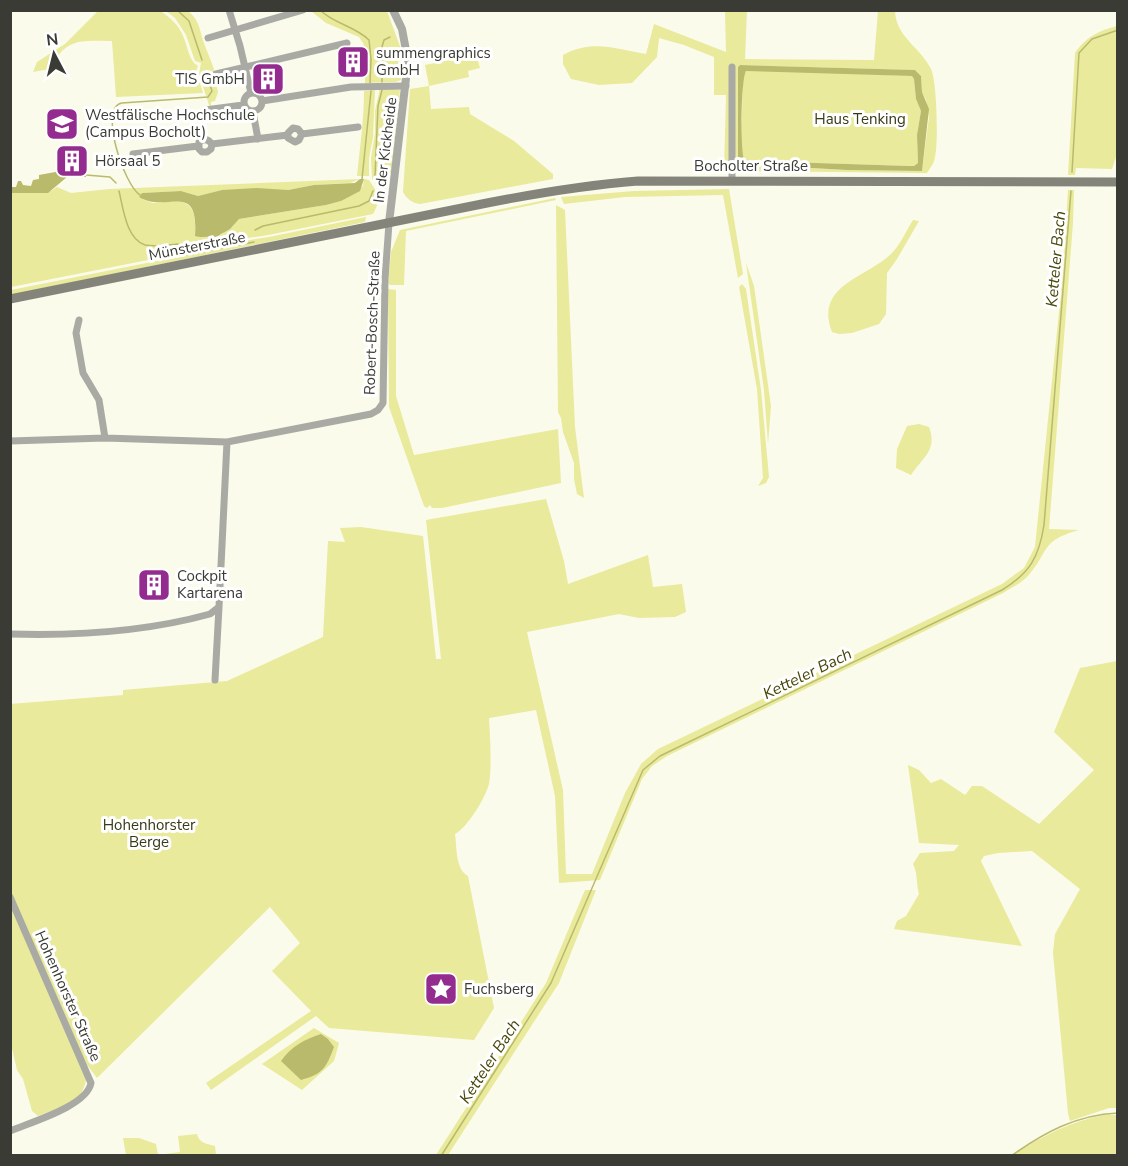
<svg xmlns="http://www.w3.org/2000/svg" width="1128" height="1166" font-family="'Nunito Sans',sans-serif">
	<rect width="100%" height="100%" fill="#fafbeb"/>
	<path fill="#e9ea9b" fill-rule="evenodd" d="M747,10L745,59L874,60L878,11H895C896,37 920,47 931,69C937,81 939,148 934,161C933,165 929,169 927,173L724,171L726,95H714V57L684,45L659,38L657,57L632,83L599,85L571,79L563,64V55C593,39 615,49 646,54L654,24L726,52L725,11ZM740,65L915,70L921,76L922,92L926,100L929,117L922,171L847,170L738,164V67Z
		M98,11H161C170,18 179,25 183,36C188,46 188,60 198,66L196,71L203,93L116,97L112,41C81,41 66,37 50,69L33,72L37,62L65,44Z
		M166,11H188C199,20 199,27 203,40C207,53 213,63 216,77L215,78L218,92L215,101L211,102V107L209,105L199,74L201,63L195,61L186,35L175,18Z
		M311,11H387L401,49V80L395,82L365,83V48L363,43L359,37L326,23Z
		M1117,26V154L1112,169L1076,168L1075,175H1068L1075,53C1086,37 1098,31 1117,26Z
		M465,57L478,61L480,68L468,71L469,77L429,86L431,109L469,107L470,114L514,141L553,174V179L420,204C412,203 407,199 403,192L410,89L429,86L425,65Z
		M755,70L912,76L914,79L916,99L921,111L917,135L918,163L914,166H909L752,161L744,159L741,148L743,74L746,71Z
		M380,88L400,90L392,168L386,189H380L372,179L371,158L375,133V111Z
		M375,90L373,137L369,158V176H357C360,147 364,119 364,91Z
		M360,179L350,183L314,185L288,190H222L198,196L181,191L142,193L139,197C143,199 148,202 153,203C157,203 163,202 168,201C194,199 196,213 195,235C202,238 213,235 221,235L239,219L326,205L341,201L363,186L364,179L369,180C378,194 382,198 373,214L268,235L191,247L153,259L11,287L10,193L51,191L57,187L71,193L109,189Z
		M729,189L743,274L738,278L723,195L625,197L564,204L561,197L634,191Z
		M1068,190H1074L1073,223L1049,529L1079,530C1039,541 1050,552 1027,577C1020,584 1011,588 1003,593L667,756L652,766L642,779L600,880L559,883L555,796L536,710L489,718C490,734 492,769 489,784C485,798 468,827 455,834C457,847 455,869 468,876L494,1008L474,1040L329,1028L316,1016L211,1090L206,1083L311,1011L272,971L300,943L270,907L97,1078L81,1057L11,892L10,704L123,695V690L227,681L323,637L328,541L345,542L340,528L361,527L423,536L436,659H441L426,520L546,499L564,561L568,584L648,555L653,587L682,584L686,612L675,617L639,618L619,614L527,632L563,790L566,874H592L625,793L641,764L658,749L1002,584L1024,568L1035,547L1063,273Z
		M555,198L556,200L406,231L404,285H390L388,283L391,252L400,230Z
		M556,205L565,210L575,427L584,498L577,494L574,479V463L563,432L561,418L558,412Z
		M366,217L365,222L11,295V290L162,260L192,249L269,237Z
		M913,220L919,221L897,259L887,273L886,314L879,324L852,333L839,334L832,332C814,286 865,278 890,255C900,246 906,231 913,220Z
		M746,263L754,286L771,406L768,444L764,390Z
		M742,284L746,289L761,390L769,477L766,483L758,486L763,478L757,389L739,287Z
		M388,289L396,290V396L414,455L558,429L561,483L442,508H432L430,505L427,508L424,506L389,407Z
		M919,424L929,427C938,450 922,458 911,475L896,468L897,449L907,426Z
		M1117,661V1108H1109L1070,1121L1068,1113L1053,953L1055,934L1080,889L1032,851L998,853L984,856L981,861L1022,946L894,929L897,921L906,916L919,894C916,883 918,874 913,864L920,853L954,851L959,845L919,843L908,765L919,770L931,783L941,779L965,795L972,786H982L1039,824L1094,770L1054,732L1080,668Z
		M585,890H596L559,983L448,1155H436L546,983Z
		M10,903L87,1073C85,1104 63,1106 38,1116L32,1111L23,1079L17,1070L11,1044Z
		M314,1028L339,1043L334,1061L302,1090L262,1064Z
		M1104,1115H1117V1155H1013C1042,1136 1069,1122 1104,1115Z
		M197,1134C199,1143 207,1144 215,1146L216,1155H158L180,1152L178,1136Z
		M123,1138H139L156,1144L158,1155H126Z"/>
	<path fill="#b9ba6c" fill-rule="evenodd" d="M740,65L915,70L921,76L922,92L929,109L922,171L847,170L738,164V67ZM746,71L912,76L914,79L916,99L921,111L917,135L918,163L914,166H909L752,161L744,159C740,150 741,78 746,71Z
		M77,168L85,171L86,177H67L48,193H11V187H16L18,181H21L23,185L31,186L33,180L39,179V175Z
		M360,179H364L360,191L341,201L326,205L239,219L230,229L216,237C208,236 202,238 195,236C199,179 166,214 139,197L142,193L181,191L198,196L222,190L257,188L288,190L314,185L355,183Z
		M321,1034L328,1039L334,1047C326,1068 323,1074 301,1080L281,1061C292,1046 303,1040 321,1034Z"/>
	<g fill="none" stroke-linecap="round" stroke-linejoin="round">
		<path stroke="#b9ba6c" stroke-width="1.5" d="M177,10L189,21L202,60
			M320,10C334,24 355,26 369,40L371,59L370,83
			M382,82V47L384,40L390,37
			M1072,172L1079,53L1092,39L1118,30
			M86,175L110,177L116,183
			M375,177L378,106L382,90
			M362,179L371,91
			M119,191C123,207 126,239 145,245C155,247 168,245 178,244L182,247
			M140,195C124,185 98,107 122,103L208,97L212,91L205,71
			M255,230L263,226L359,206L369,201L373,191
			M187,255L254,242
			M441,1156L551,983L643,770L660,756L1002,590C1030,573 1039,557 1044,525L1071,191
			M1011,1156C1045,1132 1076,1115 1118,1113"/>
		<path stroke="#aaaaa4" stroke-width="7" d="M229,10L240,46L251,93
			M208,38L303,10
			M216,74L347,43
			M244 102a9 9 0 1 1 18 0a9 9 0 1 1-18 0Z
			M262,101L351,87L406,86
			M205,110L243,105
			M253,112L258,139
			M302,134L298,129L293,128L288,133V138L295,142L299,140L302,134L358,127
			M212,144L211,149L207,152H202L199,149V142L205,139L209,141L212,144L288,135
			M133,154L198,146
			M732,181V67
			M79,320L76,333L83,373L99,400L105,438
			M10,441L105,438L227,442L371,414L378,410L383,403L385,279L389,223
			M10,634C78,636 145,632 210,614L219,607L227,442
			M215,680L219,607
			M10,897L91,1083C87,1106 31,1122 10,1131"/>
		<path stroke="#aaaaa4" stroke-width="8" d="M389,223L408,61L402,29L393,10"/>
		<path stroke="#84847b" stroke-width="9" d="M10,299L487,203C538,193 587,185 638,181L1118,182"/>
	</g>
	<defs>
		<symbol id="building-square" viewBox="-11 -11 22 22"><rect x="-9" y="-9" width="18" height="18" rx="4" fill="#942c90" stroke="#fff"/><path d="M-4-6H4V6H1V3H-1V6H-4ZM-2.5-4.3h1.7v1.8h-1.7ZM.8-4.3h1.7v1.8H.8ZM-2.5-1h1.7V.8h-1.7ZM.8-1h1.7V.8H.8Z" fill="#fff"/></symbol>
		<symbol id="university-square" viewBox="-11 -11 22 22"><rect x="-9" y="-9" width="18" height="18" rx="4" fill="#942c90" stroke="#fff"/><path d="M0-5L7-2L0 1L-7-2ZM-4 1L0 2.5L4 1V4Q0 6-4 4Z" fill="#fff"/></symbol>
		<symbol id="sight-square" viewBox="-11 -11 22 22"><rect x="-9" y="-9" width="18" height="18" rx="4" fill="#942c90" stroke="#fff"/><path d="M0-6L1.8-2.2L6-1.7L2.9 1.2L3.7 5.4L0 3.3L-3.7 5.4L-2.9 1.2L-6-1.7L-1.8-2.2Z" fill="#fff"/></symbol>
	</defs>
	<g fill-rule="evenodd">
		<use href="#building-square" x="334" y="43" width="38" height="38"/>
		<use href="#building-square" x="249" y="60" width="38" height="38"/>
		<use href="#university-square" x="43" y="105" width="38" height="38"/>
		<use href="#building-square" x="53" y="142" width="38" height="38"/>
		<use href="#building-square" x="135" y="566" width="38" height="38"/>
		<use href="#sight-square" x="422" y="970" width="38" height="38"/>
	</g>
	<g text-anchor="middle" stroke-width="6" stroke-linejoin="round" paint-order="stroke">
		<g font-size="15" fill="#3b3b35" stroke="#fff" text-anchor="start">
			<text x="376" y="58">summengraphics<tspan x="376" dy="17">GmbH</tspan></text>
			<text x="245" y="84" text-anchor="end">TIS GmbH</text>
			<text x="85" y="120">Westfälische Hochschule<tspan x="85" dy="17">(Campus Bocholt)</tspan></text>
			<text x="95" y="166">Hörsaal 5</text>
			<text x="177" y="581">Cockpit<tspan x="177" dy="17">Kartarena</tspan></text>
			<text x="464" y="994">Fuchsberg</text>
		</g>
		<g font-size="15" fill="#383916" stroke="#fff">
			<text x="860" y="124">Haus Tenking</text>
			<text x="149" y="830">Hohenhorster<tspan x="149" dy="17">Berge</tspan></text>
		</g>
		<g font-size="15" fill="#3b3b35" stroke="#fff">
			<text transform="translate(385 150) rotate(-83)" y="5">In der Kickheide</text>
			<text x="751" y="171">Bocholter Straße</text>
			<text transform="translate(197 246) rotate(-11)" y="5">Münsterstraße</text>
			<text transform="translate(372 323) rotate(-88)" y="5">Robert-Bosch-Straße</text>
			<text transform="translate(68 996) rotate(66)" y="5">Hohenhorster Straße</text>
		</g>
		<g font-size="16" font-style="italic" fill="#48470a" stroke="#fff">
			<text transform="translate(1055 259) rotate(-85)" y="6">Ketteler Bach</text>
			<text transform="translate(807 673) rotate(-26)" y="6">Ketteler Bach</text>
			<text transform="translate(489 1061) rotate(-57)" y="6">Ketteler Bach</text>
		</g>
	</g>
	<rect width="1128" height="1166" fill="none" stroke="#3b3b35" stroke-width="24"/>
	<g transform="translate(54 54) rotate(353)" stroke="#ffffff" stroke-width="4.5" paint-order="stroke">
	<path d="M0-4.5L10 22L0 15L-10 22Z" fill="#3b3b35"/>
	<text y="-9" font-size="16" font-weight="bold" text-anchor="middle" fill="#3b3b35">N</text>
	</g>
</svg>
